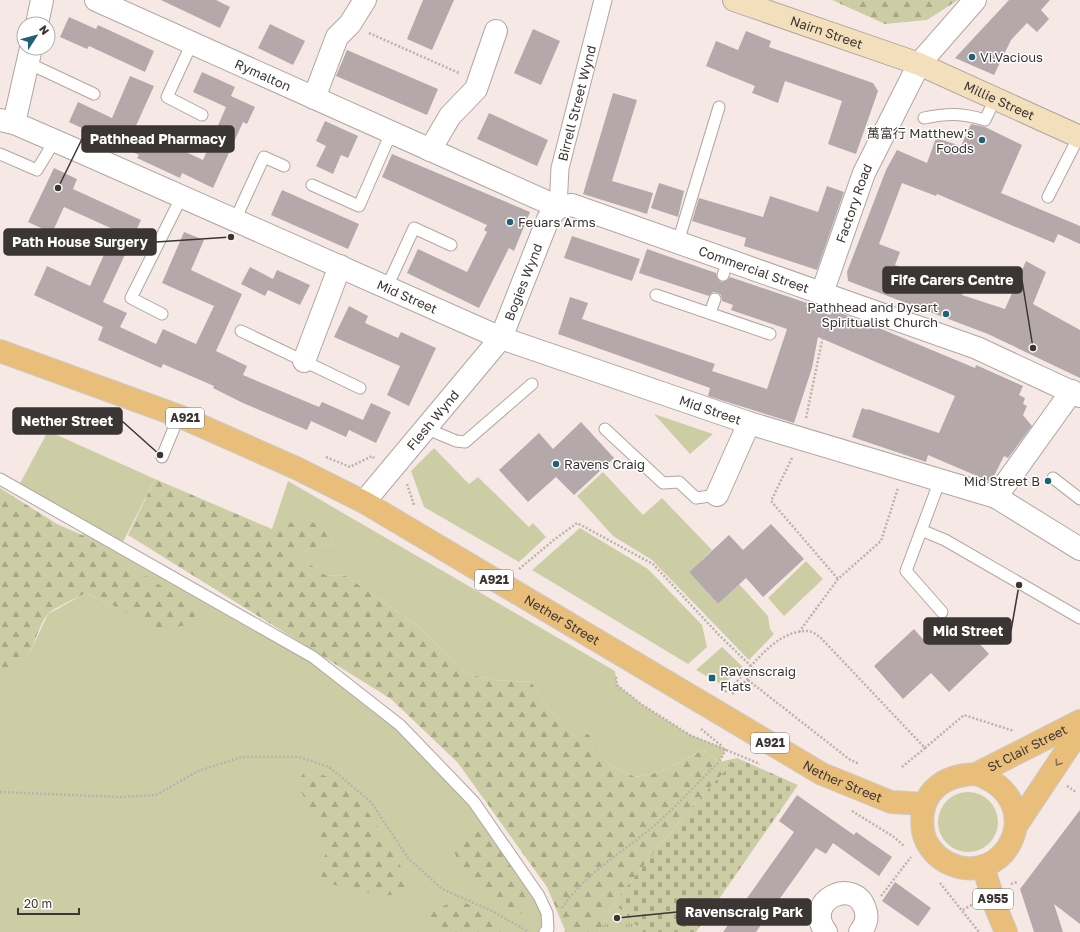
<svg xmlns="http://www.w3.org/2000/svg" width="1080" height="932" font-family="'Golos Text','Noto Sans SC',sans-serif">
	<defs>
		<pattern id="forest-firs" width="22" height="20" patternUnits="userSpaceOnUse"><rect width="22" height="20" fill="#cdcda5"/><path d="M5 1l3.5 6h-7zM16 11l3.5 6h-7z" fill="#a8a787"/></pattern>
		<pattern id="cemetery-stones" width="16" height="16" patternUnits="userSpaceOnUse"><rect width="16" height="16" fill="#cdcda5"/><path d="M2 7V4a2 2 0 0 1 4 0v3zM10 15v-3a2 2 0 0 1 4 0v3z" fill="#a8a787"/></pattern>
		<pattern id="park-tufts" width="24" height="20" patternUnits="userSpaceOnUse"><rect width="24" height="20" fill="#cdcda5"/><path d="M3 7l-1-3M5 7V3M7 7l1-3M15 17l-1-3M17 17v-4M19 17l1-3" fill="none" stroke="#a8a787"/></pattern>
	</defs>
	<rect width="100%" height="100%" fill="#f6e9e5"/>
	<path fill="#cdcda5" d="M654,414L713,434L690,454Z
		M48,431L155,479L120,548L313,657L400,725L474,802L539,896L545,932H0V671L30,652L48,614L86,593L120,609L199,612L82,535L85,528L17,489Z
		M434,448L469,484L478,477L529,527L533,523L546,537L519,562L424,507L411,471Z
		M603,472L643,515L662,498L712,550L689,572L718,604L739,584L768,616L770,629L774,634L749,660L652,560L613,536L577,496Z
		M288,481L615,671L617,685L641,704L690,735L726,749L719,762L703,750L660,772L635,777L608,764L588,735L553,715L531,682L493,680L468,674L415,624L346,576L325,575L293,553L334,544L330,531L272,529Z
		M580,528L648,569L702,625L707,647L688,664L532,570Z
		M806,561L823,579L784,616L768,598Z
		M722,647L743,667L722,685L696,670Z
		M938 822a30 30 0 1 1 60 0a30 30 0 1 1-60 0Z"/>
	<path fill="url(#forest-firs)" d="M832,0H958L927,20L885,24Z
		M155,479L272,529L304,518L330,531L334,544L294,553L325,575L346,576L415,624L468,674L493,680L531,682L553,715L589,735L608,764L635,777L660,772L703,750L719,762L737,758L682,818L614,903L599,932H564L565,930L547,887L458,763L391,699L128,535Z
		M0,488L57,524L82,535L200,611L186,625L158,631L120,609L86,593C77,598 53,608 47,615C31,638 36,665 0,671Z
		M309,769L339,782L370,815L407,877L404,893L383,896L349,889L322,881L321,864L327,851L311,811L296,781Z
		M479,828L486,831L531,896L521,914C502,907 482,893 469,878C462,870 458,859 453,850L457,838Z
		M457,899L495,917L507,927L503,932H435L428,921L434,911Z"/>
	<path fill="url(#cemetery-stones)" d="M737,758L798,785L696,932H643L614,903L682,818Z"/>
	<path fill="url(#park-tufts)" d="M614,903L643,932H599Z"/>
	<path fill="#b5a8ab" d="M161,0H216L230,7L220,28Z
		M423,0H454L432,50L407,39Z
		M1009,0H1050L1041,10L1049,19L1037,32L1027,23L1011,40L994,75L955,58Z
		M69,17L96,29L98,25L154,51L145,72L89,46L87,49L60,37Z
		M270,24L305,41L293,65L258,48Z
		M533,29L560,41L541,85L514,73Z
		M746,31L771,41L769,47L873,83L878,91L856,154L828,144L842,101L785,81L778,103L752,93L755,86L706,66L716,41L738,50Z
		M347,50L438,89L427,115L336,76Z
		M202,72L235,87L231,96L255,107L247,124L243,122L213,188L182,173L180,178L137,158L139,155L69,122L78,102L112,118L130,76L154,86L135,128L203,160L226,107L193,92Z
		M613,93L637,100L612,181L653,193L647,214L583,194Z
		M489,113L548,140L537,166L477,139Z
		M325,121L358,136L348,158L341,155L333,174L316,166L326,146L316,141Z
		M971,124L985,127L1022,145L1001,193L1080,226V244L1058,234L1054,243L937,194L936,196L902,183L879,244L900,252L895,265L941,282L944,273L967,281L962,295L1005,309L1026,261L1046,272L1033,304L1080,330V378L988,334L848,281L847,272L886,170L897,150L927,163L936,138L961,146Z
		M392,154L530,212L514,251L509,248L479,308L407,273L418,249L467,272L487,232L484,230L487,225L382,177Z
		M54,168L77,179L73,189L141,220L103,302L127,313L120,327L156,344L163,329L196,344L214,306L162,283L184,232L204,240L191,270L242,294L216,351L247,366L243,375L319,407L322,402L363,420L371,403L391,412L376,443L349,430L346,437L311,421L307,430L243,403L213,388L214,386L163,364L161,368L98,340L103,327L34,295L47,266L90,286L115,230L64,207L52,233L28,222Z
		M659,183L684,191L678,217L651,208Z
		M827,186L844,192L817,270L744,246L746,238L692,221L699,198L763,217L770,196L818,212Z
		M282,190L359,224L348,249L271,215Z
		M572,236L640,259L632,281L564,258Z
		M647,249L716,273L718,279L721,282L727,280L730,277L807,303L806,307L830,315L832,310L867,323L975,368L976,365L1023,386L1019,395L1025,398L1023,404L1027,406L1023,415L1032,426L1008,458L1004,456L991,482L928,455L926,462L852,437L862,408L867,410L868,409L939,433L955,396L818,337L812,368L794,423L708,396L710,388L558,334L570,297L588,303L582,319L715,364L712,371L767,389L787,329L731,310L733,305L722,301L721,295L718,293L713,292L709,296L639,273Z
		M250,267L273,279L277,270L310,285L300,305L268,290L265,296L241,284Z
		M349,306L368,316L365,323L398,338L401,332L436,348L409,406L387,395L400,366L334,337Z
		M581,422L614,458L574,495L556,477L528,502L499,470L539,433L553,449Z
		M771,524L804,559L763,597L746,578L718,604L689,572L729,535L743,550Z
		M957,619L989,654L949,692L931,673L903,699L874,666L914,629L928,645Z
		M797,795L854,835L856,832L892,857L879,876L833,843L826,854L816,848L756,932H723L794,832L779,821Z
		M1080,810V924L1054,904L1063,932H1034L1020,889Z
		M895,882L931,908L918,926L882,901Z"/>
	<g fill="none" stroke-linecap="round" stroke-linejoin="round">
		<defs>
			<path id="service" d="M192,43L167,97L202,115
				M28,63L94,94
				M924,118C948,113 962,113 985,120L995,99
				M0,154L37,170L55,140
				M312,185L359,206L391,133
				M1048,197L1079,136
				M235,220L264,157L284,166
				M678,242L719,107
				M723,275L728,260
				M387,287L414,228L451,245
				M656,295L770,334
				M710,313L715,299
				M162,314L131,298L182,196
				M241,331L360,388
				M425,428L456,441L465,442L532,384
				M605,429L663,483L679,482L696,498L717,495
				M162,457L179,416
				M1053,478L1080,499
				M0,479L313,657L400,725L474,802L539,896L547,913L548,929L545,932
				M940,480L906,571L942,612
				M921,530L945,540L1080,618"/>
			<g id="pedestrian">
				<path id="s1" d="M558,207L560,168L603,0"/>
			</g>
			<g id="minor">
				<path id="s2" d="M96,0L558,207"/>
				<path d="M37,24L42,0"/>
				<path d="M314,98L337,37L350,24L365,0"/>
				<path id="s3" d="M0,120L14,123L90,156L501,338L749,423L996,497L1080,549"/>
				<path d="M14,123L31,48"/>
				<path d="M430,150L450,116L476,89L496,31"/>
				<path id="s4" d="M558,207L572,205L977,348L1080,396"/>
				<path id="s5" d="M822,293L864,173L919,64"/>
				<path d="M304,361L340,266"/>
				<path d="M717,495L749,423"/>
				<path d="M996,497L1072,391"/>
				<path id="s6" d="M364,502L501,338L548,219L558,207"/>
				<path d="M826,932C802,900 855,876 865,909C868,917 866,925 860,932"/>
			</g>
			<path id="tertiary" d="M919,64L975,0"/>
			<g id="secondary">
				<path id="s7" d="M734,0L919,64L1080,137"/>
			</g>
			<g id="primary">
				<path id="s8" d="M0,351L179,416L296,468L364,502L822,774L891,802L924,804"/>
				<path id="s9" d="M976,774C1052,800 1006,893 946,862C935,856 925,844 923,831C918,794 941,775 976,774L1080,721"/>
				<path d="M1016,826L1080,730"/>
				<path d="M983,866L996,908L1006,932"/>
			</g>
		</defs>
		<use href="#service" stroke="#b2a5a2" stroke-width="13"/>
		<use href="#pedestrian" stroke="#b2a5a2" stroke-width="19"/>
		<use href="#minor" stroke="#b2a5a2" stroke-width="24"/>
		<use href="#tertiary" stroke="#b2a5a2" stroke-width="24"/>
		<use href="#secondary" stroke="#b2a5a2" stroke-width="24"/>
		<use href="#primary" stroke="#cccbca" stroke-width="24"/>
		<path stroke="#bbb1ad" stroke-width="2.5" stroke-dasharray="2 2" stroke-linecap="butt" d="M369,33L459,73
			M806,418L827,317
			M326,457L350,467L372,456L374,458
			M792,458L771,501L838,579
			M407,484L414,505
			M519,569L555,539L577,523L653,564L718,634L756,671L731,695
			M799,632L838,579L881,541L898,488
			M616,677L617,685L641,704L690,735L760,764
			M748,680L849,759L859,764
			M725,692C750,673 771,631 807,631C812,631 817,635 821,638L925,748L964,715L1014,731
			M701,729L723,747
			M902,767L925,748
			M1067,786L1076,792
			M0,792L121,797L156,795L198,771L242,757H299L329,767L371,802L408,858L442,889L492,911L529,932
			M852,811L894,837L904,846
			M940,883L979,932
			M1011,884L1017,882
			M881,896L911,857
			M562,908C586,872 624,852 656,824C678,805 698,782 719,762L726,749
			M963,910L973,904"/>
		<use href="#service" stroke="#fff" stroke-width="11"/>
		<use href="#pedestrian" stroke="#fff" stroke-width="17"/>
		<use href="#minor" stroke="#fff" stroke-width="22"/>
		<use href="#tertiary" stroke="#fff" stroke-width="22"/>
		<use href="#secondary" stroke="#f4dfbd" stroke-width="22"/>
		<use href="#primary" stroke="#e8be7a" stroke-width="22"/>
	</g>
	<defs><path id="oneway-chevron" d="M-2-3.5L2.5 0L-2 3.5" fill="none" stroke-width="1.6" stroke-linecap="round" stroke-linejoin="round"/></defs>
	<use stroke="#897354" href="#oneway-chevron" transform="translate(1058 763) rotate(124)"/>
	<g fill="#216176" stroke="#fff" stroke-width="1.5">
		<circle cx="972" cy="57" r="4"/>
		<circle cx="982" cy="140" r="4"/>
		<circle cx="510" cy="222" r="4"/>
		<circle cx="946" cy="314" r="4"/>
		<circle cx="556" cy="464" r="4"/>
		<circle cx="1048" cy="481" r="4"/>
		<rect x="708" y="674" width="8" height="8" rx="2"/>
	</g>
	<g text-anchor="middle" stroke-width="3" stroke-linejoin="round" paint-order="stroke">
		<g fill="#fff" stroke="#767271" stroke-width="1">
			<rect x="166" y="408" width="38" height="20" rx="3"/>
			<rect x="475" y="570" width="38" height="20" rx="3"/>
			<rect x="751" y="733" width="38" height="20" rx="3"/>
			<rect x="973" y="889" width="40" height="20" rx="3"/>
		</g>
		<g font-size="12" font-weight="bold" fill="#3b3634">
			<text x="185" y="422">A921</text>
			<text x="494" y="584">A921</text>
			<text x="770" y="747">A921</text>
			<text x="993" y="903">A955</text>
		</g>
		<g font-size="13" fill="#3b3634" stroke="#fff">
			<text dy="5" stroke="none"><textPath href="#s7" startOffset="98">Nairn Street</textPath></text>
			<text dy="5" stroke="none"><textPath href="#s2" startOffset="183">Rymalton</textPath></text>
			<text dy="5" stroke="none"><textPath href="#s7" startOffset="284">Millie Street</textPath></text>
			<text dy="5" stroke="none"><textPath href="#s1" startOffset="106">Birrell Street Wynd</textPath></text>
			<text dy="5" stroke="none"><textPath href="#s5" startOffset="95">Factory Road</textPath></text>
			<text dy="5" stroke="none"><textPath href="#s4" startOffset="207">Commercial Street</textPath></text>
			<text dy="5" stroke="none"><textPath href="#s6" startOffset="274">Bogies Wynd</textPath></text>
			<text dy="5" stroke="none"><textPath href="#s3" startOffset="444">Mid Street</textPath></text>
			<text dy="5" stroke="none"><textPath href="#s3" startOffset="768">Mid Street</textPath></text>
			<text dy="5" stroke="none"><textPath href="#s6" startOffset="107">Flesh Wynd</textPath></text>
			<text dy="5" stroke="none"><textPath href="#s8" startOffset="625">Nether Street</textPath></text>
			<text dy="5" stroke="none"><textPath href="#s9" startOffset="351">St Clair Street</textPath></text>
			<text dy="5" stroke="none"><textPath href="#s8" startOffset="949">Nether Street</textPath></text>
		</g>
		<g font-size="13" fill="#3b3634" stroke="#fff" text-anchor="start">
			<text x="980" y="62">Vi.Vacious</text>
			<text x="974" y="138" text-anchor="end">萬富行 Matthew's<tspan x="974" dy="15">Foods</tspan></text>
			<text x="518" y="227">Feuars Arms</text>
			<text x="938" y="312" text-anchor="end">Pathhead and Dysart<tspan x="938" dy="15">Spiritualist Church</tspan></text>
			<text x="564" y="469">Ravens Craig</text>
			<text x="1040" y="486" text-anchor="end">Mid Street B</text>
			<text x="720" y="676">Ravenscraig<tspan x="720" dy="15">Flats</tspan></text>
		</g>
	</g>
	<path fill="none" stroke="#3b3634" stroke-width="1.5" d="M58 188L82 139M231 237L156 242M1033 348L1022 280M160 455L122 421M1019 585L1011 631M617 918L677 912"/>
	<g fill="#3b3634" stroke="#fff" stroke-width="1.5">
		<circle cx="58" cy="188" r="4"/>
		<circle cx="231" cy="237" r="4"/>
		<circle cx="1033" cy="348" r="4"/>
		<circle cx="160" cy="455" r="4"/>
		<circle cx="1019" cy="585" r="4"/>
		<circle cx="617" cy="918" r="4"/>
	</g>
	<g fill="#3b3634" stroke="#3b3634" stroke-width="1.5">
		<rect x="82" y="126" width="152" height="26" rx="4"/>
		<rect x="4" y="229" width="152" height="26" rx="4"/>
		<rect x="883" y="267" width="139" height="26" rx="4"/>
		<rect x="13" y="408" width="109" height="26" rx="4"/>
		<rect x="924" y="618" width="87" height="26" rx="4"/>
		<rect x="677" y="899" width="134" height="26" rx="4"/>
	</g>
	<g font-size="14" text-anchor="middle" font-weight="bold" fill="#fff">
		<text x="158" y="144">Pathhead Pharmacy</text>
		<text x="80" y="247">Path House Surgery</text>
		<text x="952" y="285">Fife Carers Centre</text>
		<text x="67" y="426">Nether Street</text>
		<text x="968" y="636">Mid Street</text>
		<text x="744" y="917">Ravenscraig Park</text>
	</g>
	<g transform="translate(36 36) rotate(54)"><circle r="19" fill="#ffffff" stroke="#b1afae"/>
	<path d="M0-3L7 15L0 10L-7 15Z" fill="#216176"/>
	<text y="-6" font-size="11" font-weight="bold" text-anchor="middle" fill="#3b3634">N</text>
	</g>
	<path d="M18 908v6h61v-6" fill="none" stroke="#3b3634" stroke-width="2"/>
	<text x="24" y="908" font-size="12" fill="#3b3634" stroke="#ffffff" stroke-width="3" paint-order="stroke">20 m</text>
</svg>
